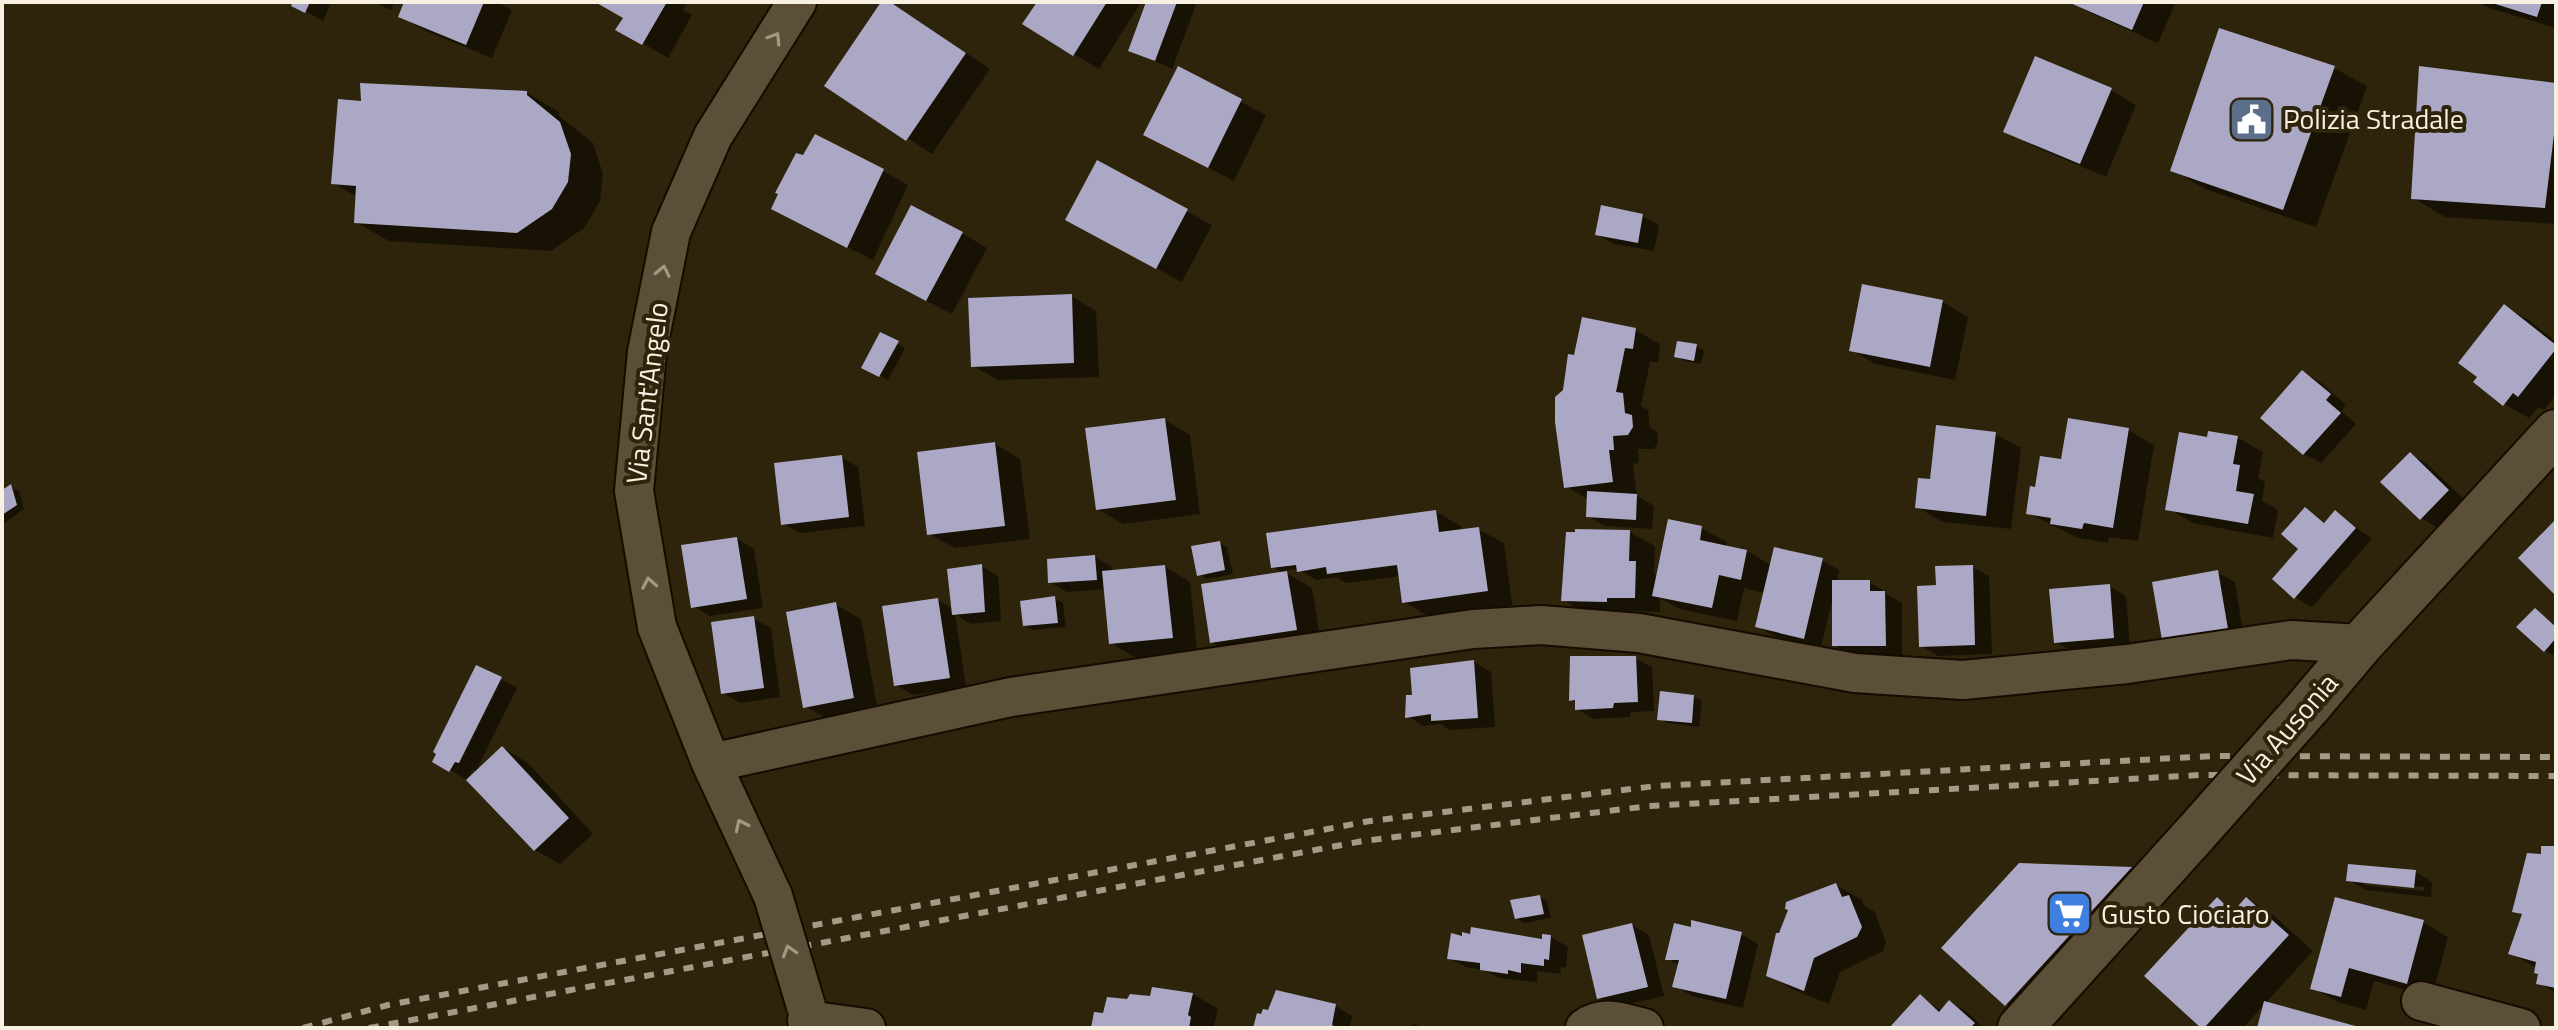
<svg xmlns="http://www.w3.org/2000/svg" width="2558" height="1030" font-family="'Titillium Web',sans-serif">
	<rect width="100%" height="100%" fill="#2e230b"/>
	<path fill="#0007" fill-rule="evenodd" d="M295,2H331L323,21L293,5Z
		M374,2H394L391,10Z
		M407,2H497L512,10L492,58L426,31L401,16Z
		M600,2H687L683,10L692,15L668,58L618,29L625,17Z
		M884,2L910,15L990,69L932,154L827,85Z
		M1039,2H1141L1099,69L1074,54Z
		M1148,2H1191L1196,5L1172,69L1130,50Z
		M2072,2H2176L2158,43L2095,15Z
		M2479,2H2556V28L2489,8Z
		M2036,58L2111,90L2136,105L2106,177L2031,145L2006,131Z
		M2334,68L2367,86L2316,227L2205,189L2172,170Z
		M1179,69L1266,115L1234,181L1146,135Z
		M2556,85V224L2445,217L2413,198Z
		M527,93L559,112V116L593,143L603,174L600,201L584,228L551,251L389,241L356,222L357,197L333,183L363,103Z
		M1098,163L1212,225L1182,282L1092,233Z
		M883,171L908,185L873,260L799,223Z
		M1642,216L1659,225L1654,251L1614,244L1597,234Z
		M962,233L987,248L952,314L902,288Z
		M1864,286L1943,302L1968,317L1955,380L1876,364L1851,350Z
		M1071,296L1096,311L1099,377L998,380L973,366Z
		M2505,307L2530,321L2556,342V395L2544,410L2539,407L2529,418L2504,404Z
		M1635,330L1660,344L1658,362H1650L1641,406L1648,410L1650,428L1657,432L1658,442L1654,449H1638L1639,463L1633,464L1637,496L1654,506L1652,529L1605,526L1588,516L1589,500L1566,486L1560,454Z
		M881,334L905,348L888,380L864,367Z
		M1696,346L1704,351L1701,364L1684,361L1676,356Z
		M2303,372L2320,382L2346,405L2341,411L2356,424L2321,463L2304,454L2263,418Z
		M1165,420L1190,435L1200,514L1123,524L1097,509Z
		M2128,430L2154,445L2138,541L2109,537L2108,543L2078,538L2028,513L2037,489L2063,461Z
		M1995,434L2021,448L2011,529L1943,522L1917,507L1932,482Z
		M2238,438L2263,452L2258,478L2265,482L2262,501L2278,510L2273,538L2193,523L2167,508L2209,440Z
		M995,444L1020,459L1030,539L955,548L929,534Z
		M2410,454L2427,464L2465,500L2438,528L2421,518Z
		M841,457L858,467L865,526L800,533L782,523Z
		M11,487L19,491L24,509L3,524L2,492Z
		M2305,510L2326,523L2336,513L2372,539L2312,607L2295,597Z
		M1436,512L1461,526L1462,531L1478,529L1504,543L1512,605L1430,617L1404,602L1401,576L1346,583L1336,577L1316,580L1298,569L1283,571L1312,588L1321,644L1237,657L1212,642L1285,574L1273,567Z
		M1701,528L1727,542L1726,547L1747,551L1772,566L1775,549L1822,560L1839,570L1837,582H1869L1886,592V594L1902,603V655H1851L1834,645L1833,597L1821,647L1774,636L1757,626L1765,593L1744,588L1737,621L1680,609L1660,598V612L1632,611L1631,616L1589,615L1563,600L1629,532L1655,546L1654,574L1658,576Z
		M737,539L754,549L763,608L710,616L693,606Z
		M1219,543L1227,547L1233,574L1207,579L1199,574Z
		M1095,557L1112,567V572L1165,567L1190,582L1197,651L1136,658L1111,643L1106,589L1067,592L1050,582Z
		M981,566L998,576L1001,621L971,624L955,614L966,687L913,695L896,685L938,600L954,610Z
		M1972,567L1989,576L1992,654L1938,656L1921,646L1938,587Z
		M2218,573L2235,582L2244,638L2164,639Z
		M2109,586L2126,596L2130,647L2073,652L2056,642Z
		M1055,599L1063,603L1066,627L1033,630L1025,625Z
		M836,605L861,619L878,712L830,721L805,706Z
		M2535,610L2556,626V651L2553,655L2545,650Z
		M754,619L771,628L780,697L740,703L723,693Z
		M1635,658L1652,667L1654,711L1631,712L1630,717L1594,719L1577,709V703L1571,700Z
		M1474,662L1491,672L1495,727L1450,730L1440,724L1424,726L1407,716L1414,698Z
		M501,679L517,688L476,771L472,770L467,780L435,761Z
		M1694,697L1702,701L1699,727L1667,723L1659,718Z
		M503,748L528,763L593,834L560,864L535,850Z
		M2556,848V993L2538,982L2540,974L2537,968L2510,953L2523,916L2514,911L2543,856Z
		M2020,865L2132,869L2156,883L2031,1019L2006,1004Z
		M2416,872L2432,882L2431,897L2366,890L2349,880ZM2364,881L2424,887V891L2364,885Z
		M1836,885L1862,900L1864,905L1875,912L1886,943L1883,951L1840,972L1829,1004L1794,990L1768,975L1781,935Z
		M1539,897L1547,901L1551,918L1524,923L1516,918Z
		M2217,899L2237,910L2247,899L2272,914L2313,951L2243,1028H2204Z
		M2423,922L2448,937L2432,997L2374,981L2366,1010L2338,1002L2313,988Z
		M1632,925L1649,935L1664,996L1616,1007L1599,998Z
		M1741,934L1758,944L1743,1008L1692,996L1675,986L1680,966L1668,959Z
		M1472,936L1544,942L1551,937L1568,947L1566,968L1560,967L1561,974L1537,971V982L1499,978L1484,970L1466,967L1449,958L1464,938Z
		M1153,989L1193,994L1218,1009L1214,1027L1219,1028H1093L1105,1015L1151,999Z
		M1920,997L1942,1011L1950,1003L1967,1012L1984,1028H1892Z
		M1336,1006L1352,1016L1350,1028H1255Z
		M1412,1024L1430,1028H1411Z"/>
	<path fill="#aba8c5" d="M293,2H310L305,13L291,6Z
		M404,2H484L466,45L398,17Z
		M595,2H667L642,45L615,30L623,18Z
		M881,2H890L966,53L906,141L824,86Z
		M1037,2H1107L1073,56L1022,24Z
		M1146,2H1177L1155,61L1128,51Z
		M2068,2H2144L2132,30Z
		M2489,2H2542L2537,17Z
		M2219,28L2335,66L2283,210L2170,171Z
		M2035,56L2112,88L2080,164L2003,132Z
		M1178,66L1242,99L1208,168L1143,135Z
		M2419,66L2556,83V118L2545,208L2411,199Z
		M360,83L527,91V95L560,122L571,154L568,182L552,209L517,233L354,223L356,186L331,184L338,99L361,101Z
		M815,134L884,169L847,248L771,209L778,194L775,193L796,153L803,155Z
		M1097,160L1188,209L1156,269L1065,220Z
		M911,205L963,232L926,301L875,274Z
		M1601,205L1643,214L1638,243L1595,235Z
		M1862,284L1943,300L1930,367L1849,351Z
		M1072,294L1074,363L971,367L968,298Z
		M2504,304L2556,345V349L2518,397L2513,393L2503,406L2473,382L2477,377L2458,363Z
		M1582,317L1636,328L1633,349L1625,348L1616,392L1623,393L1625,413L1632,415L1633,427L1628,435L1613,436L1614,450H1609L1613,482L1564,488L1555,422V397L1563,390L1568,354L1574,355Z
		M880,332L899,341L879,377L861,368Z
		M1677,341L1697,344L1694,361L1674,357Z
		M2302,370L2331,394L2326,400L2341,413L2303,455L2260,418Z
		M1165,418L1176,500L1096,510L1085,428Z
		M2068,418L2129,428L2113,528L2084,523L2082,529L2050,524L2051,518L2026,514L2030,486L2035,487L2040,456L2061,459Z
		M1936,425L1996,432L1986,516L1915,508L1918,478L1930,479Z
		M2208,431L2238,436L2233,464L2240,465L2236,491L2254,494L2248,524L2165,510L2179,432L2207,437Z
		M995,442L1005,526L927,535L917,452Z
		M2410,452L2449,490L2420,520L2380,482Z
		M842,455L849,517L781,525L774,463Z
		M11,484L17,505L2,515V490Z
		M1587,491L1637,494L1636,520L1586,517Z
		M2305,507L2324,523L2335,510L2356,528L2294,599L2272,579L2298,549L2281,534Z
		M1436,510L1439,532L1479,527L1488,591L1402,603L1397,565L1327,574L1326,567L1297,572L1296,565L1271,568L1266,533Z
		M1668,519L1702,526L1700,540L1747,550L1741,580L1719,575L1712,608L1652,596Z
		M2556,519V596L2518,558Z
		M1575,529L1630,530L1629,561H1636L1635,598H1607V602L1561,601L1566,532H1575Z
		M737,537L747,599L691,608L681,545Z
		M1220,541L1225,570L1197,576L1191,546Z
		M1774,547L1823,558L1804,639L1755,627Z
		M1095,555L1097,580L1048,583L1047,559Z
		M982,564L985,612L952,615L947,569Z
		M1165,565L1173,638L1109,644L1102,571Z
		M1973,565L1975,645L1919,647L1917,586L1936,585L1935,566Z
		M2218,570L2228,629L2162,640L2152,582Z
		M1287,571L1297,630L1210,643L1201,584Z
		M1832,580H1870V591H1885L1886,646H1832Z
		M2110,584L2114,638L2054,643L2049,589Z
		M1055,596L1058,623L1023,626L1020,601Z
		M938,598L950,678L894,686L882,606Z
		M836,602L854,698L803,708L786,612Z
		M2535,608L2556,627V638L2544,652L2516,627Z
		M754,616L764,688L721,694L711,622Z
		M1570,656H1636L1638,702L1614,703L1613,708L1575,710V700L1569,701Z
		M1474,660L1478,718L1431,721V714L1405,718L1406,695H1412L1410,668Z
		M476,665L502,677L459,763L455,762L449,772L432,762L436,754L433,752Z
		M1660,691L1694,695L1692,723L1657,720Z
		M502,746L569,818L534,851L466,780Z
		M2541,846H2556V988L2536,984L2538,974L2534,973L2536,962L2508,954L2522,914L2512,912L2527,853L2541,854Z
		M2019,863L2132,867L2005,1006L1941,948Z
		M2348,864L2416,870L2414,888L2346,881Z
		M1836,883L1842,897L1849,895L1862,927L1857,937L1814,958L1804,991L1766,976L1776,933H1779L1788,910L1785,909L1786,902Z
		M1540,895L1544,914L1515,919L1510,900Z
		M2217,897L2233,912L2246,897L2289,935L2204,1028H2201L2144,976Z
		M2335,897L2424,920L2407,984L2349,968L2341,997L2310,989Z
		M1691,920L1742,932L1726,999L1672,987L1679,960H1665L1674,923L1691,927Z
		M1632,923L1648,987L1597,999L1582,935Z
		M1471,927L1542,939V934L1551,935L1549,960L1544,959V966L1521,963V973L1508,970V974L1480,970V963L1447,959L1451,933L1462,936V932L1470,934Z
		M1152,987L1193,993L1188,1015L1191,1017L1189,1028H1091L1094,1012L1103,1013L1107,997L1127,999L1130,994L1150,996Z
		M1276,990L1336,1004L1332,1025L1338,1028H1253L1257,1013L1261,1014L1263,1009L1268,1010Z
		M1920,994L1939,1012L1949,1000L1975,1023L1970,1028H1889Z
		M2264,1001L2359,1027L2358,1028H2257Z"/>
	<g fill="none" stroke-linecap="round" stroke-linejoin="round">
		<defs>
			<path id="street" d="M711,763L1011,697L1473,629L1541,625L1639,633L1855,673L1963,680L2127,664L2291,640L2361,644
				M773,896L711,763L657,627L634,491L647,352L671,232L713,136L797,2
				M2421,1001L2521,1028
				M807,1020L866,1028
				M1585,1028C1604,1014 1623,1023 1644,1028"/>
			<path id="secondary" d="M2308,707L2361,644L2556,432
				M2020,1028L2196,833"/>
		</defs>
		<use href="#street" stroke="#160b00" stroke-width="42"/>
		<use href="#secondary" stroke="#160b00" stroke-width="48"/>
		<use href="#street" stroke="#5c4f37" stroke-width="38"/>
		<use href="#secondary" stroke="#5c4f37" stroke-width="44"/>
		<path stroke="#a39a87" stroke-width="6" stroke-dasharray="10 10" stroke-linecap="butt" d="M303,1028L388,1005L1370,821L1656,786L2213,756L2556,757
			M369,1028L1363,841L1649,806L2200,775L2556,776"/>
		<defs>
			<path id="street-bridge" d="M773,896L806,1006"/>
			<path id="secondary-bridge" d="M2196,833L2308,707"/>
		</defs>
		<use href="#street-bridge" stroke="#160b00" stroke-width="42" stroke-linecap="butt"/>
		<use href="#secondary-bridge" stroke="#160b00" stroke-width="48" stroke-linecap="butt"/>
		<use href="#street-bridge" stroke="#5c4f37" stroke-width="38"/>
		<use href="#secondary-bridge" stroke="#5c4f37" stroke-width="44"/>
	</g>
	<defs><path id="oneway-chevron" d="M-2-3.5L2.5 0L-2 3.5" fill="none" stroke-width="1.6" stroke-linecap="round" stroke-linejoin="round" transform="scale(2)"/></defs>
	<g stroke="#a29884">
		<use href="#oneway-chevron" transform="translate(775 38) rotate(-58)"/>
		<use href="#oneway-chevron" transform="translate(663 271) rotate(-78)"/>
		<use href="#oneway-chevron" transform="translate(649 583) rotate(-100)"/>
		<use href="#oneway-chevron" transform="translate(741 825) rotate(-116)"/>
		<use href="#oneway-chevron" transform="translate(789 951) rotate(-107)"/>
	</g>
	<defs>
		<symbol id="civic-square" viewBox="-11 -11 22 22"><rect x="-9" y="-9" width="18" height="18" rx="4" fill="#5c6f8a" stroke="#2e230b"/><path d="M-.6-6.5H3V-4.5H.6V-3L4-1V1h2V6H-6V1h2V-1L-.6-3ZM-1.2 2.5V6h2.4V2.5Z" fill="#fff"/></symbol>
		<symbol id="supermarket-square" viewBox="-11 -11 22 22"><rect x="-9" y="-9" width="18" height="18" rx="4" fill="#3f7fe0" stroke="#2e230b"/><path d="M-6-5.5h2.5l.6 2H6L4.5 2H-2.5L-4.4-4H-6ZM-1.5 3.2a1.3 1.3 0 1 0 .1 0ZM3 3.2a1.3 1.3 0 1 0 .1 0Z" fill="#fff"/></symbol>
	</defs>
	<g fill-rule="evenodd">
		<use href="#civic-square" x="2226" y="94" width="51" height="51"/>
		<use href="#supermarket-square" x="2044" y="888" width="51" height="51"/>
	</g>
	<g text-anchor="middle" stroke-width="8" stroke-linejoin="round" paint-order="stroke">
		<g font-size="28" fill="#f8f1e2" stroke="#2e230b" text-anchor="start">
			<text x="2283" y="129">Polizia Stradale</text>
			<text x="2101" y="924">Gusto Ciociaro</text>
		</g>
		<g font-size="28" fill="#f8f1e2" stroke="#2e230b">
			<text transform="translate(647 393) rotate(-83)" y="10">Via Sant'Angelo</text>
			<text transform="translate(2287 729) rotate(-49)" y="10">Via Ausonia</text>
		</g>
	</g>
	<rect width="2558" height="1030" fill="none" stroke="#f8f1e2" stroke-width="8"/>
</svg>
